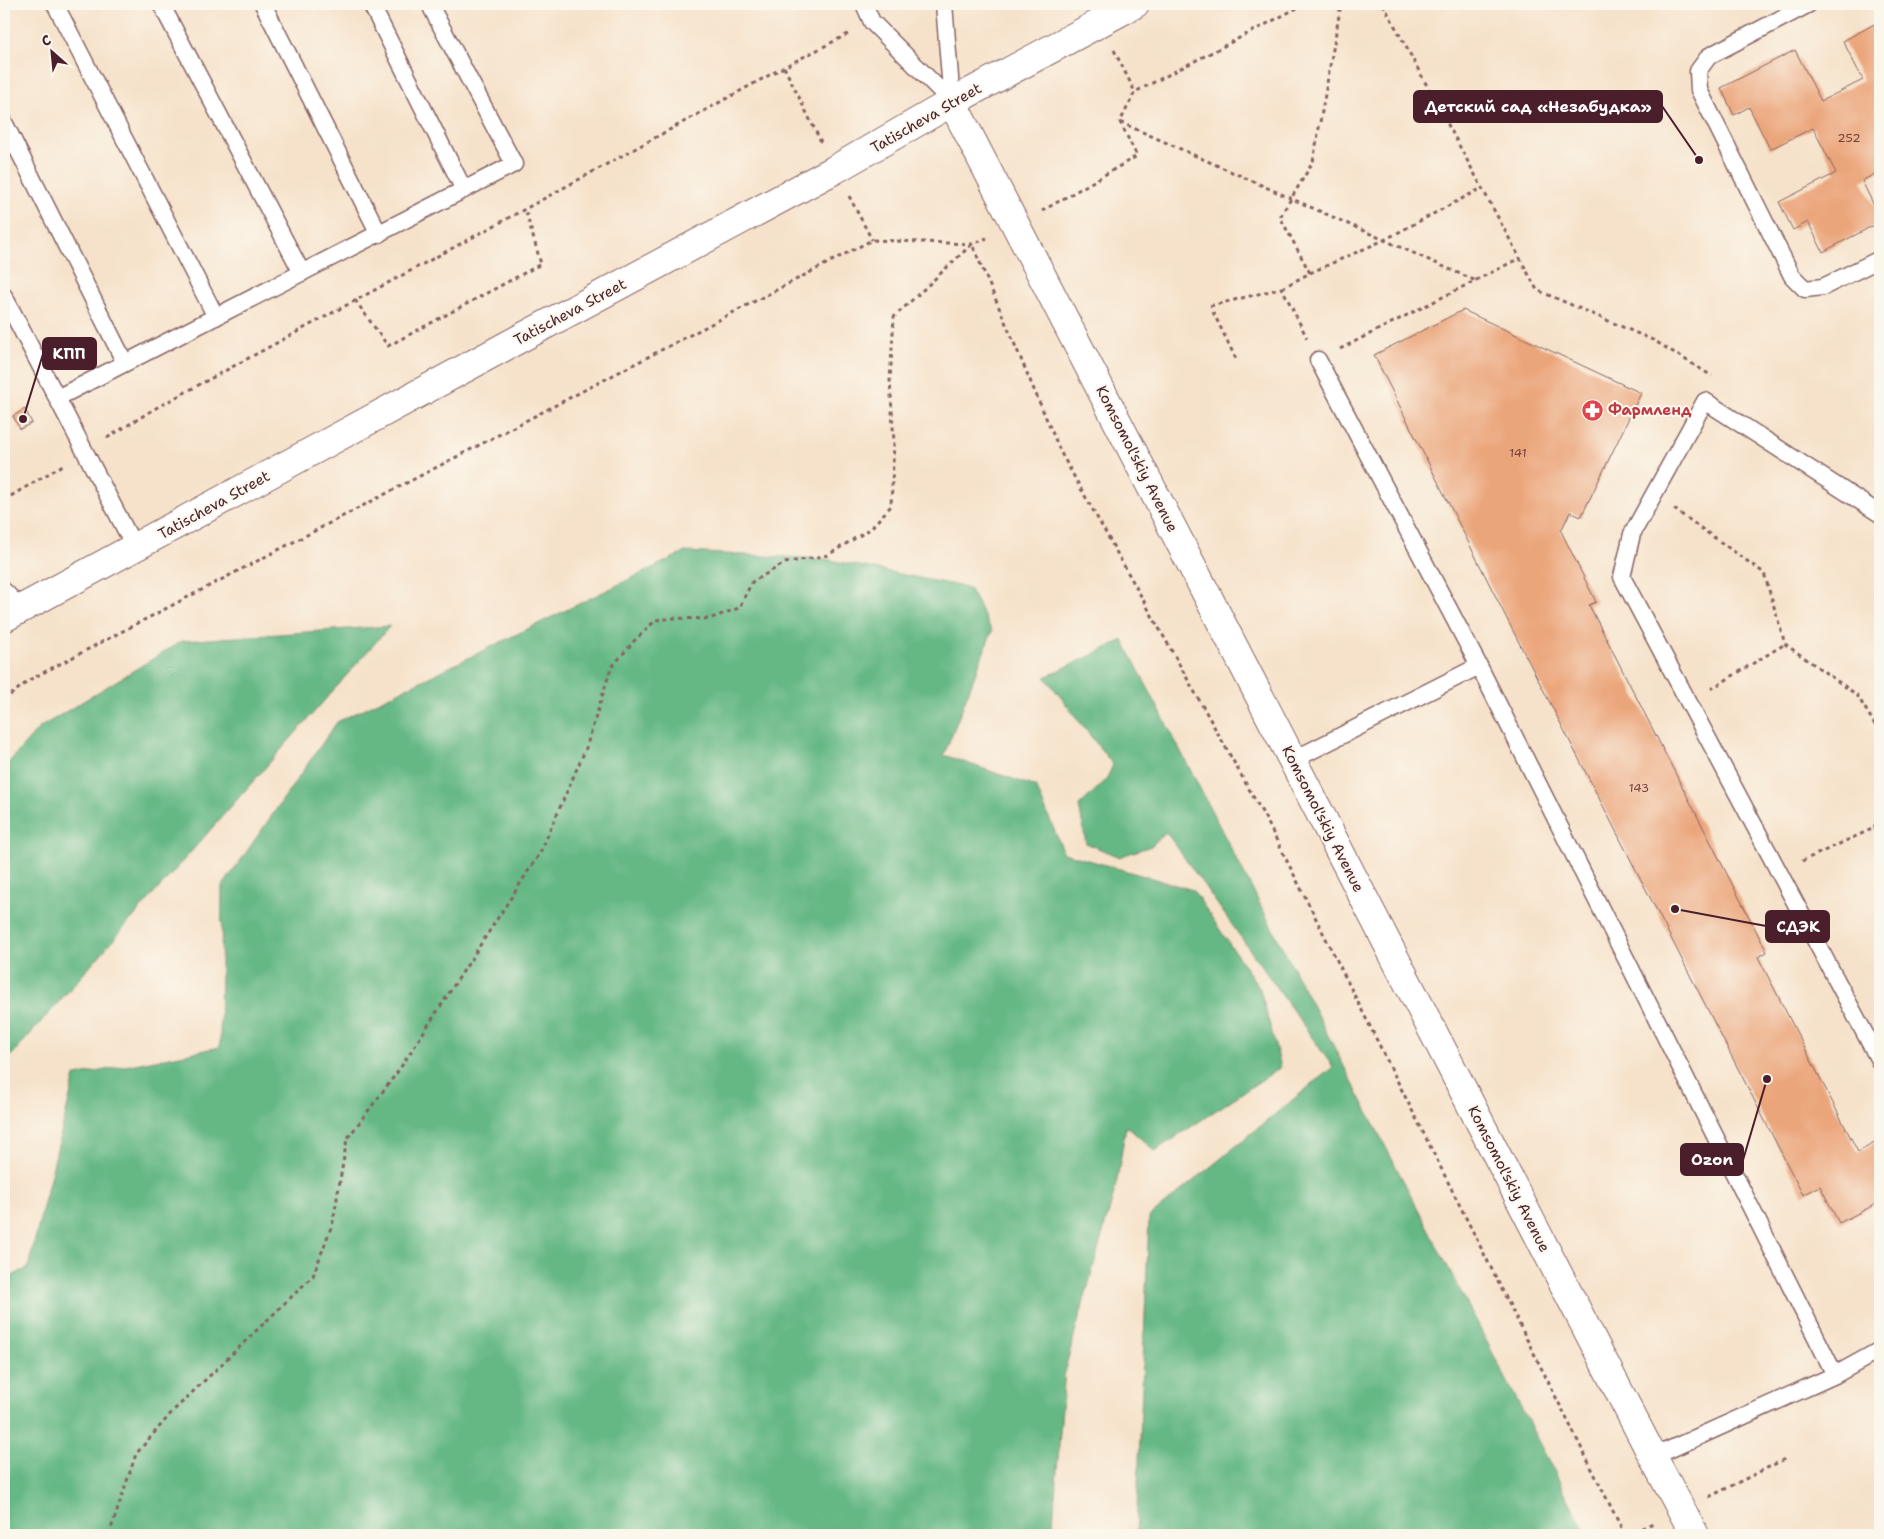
<svg xmlns="http://www.w3.org/2000/svg" width="1884" height="1539" font-family="'Shantell Sans',sans-serif">
	<rect width="100%" height="100%" fill="#fbf7ec"/>
	<filter id="ink" filterUnits="userSpaceOnUse"><feTurbulence type="fractalNoise" baseFrequency=".02" numOctaves="2"/><feDisplacementMap in="SourceGraphic" scale="10" xChannelSelector="R" yChannelSelector="G"/><feConvolveMatrix kernelMatrix="1 2 1 2 8 2 1 2 1" color-interpolation-filters="sRGB"/></filter>
	<filter id="wash" filterUnits="userSpaceOnUse"><feTurbulence type="fractalNoise" baseFrequency=".0096" numOctaves="4" result="noise"/><feDisplacementMap in="SourceGraphic" scale="20" xChannelSelector="R" yChannelSelector="G"/><feGaussianBlur stdDeviation="1.12" result="paint"/><feColorMatrix in="noise" values="0 0 0 0 0 0 0 0 0 0 0 0 0 0 0 0 0 1.4 0 .05"/><feComposite in="paint" operator="in"/></filter>
	<g filter="url(#wash)">
		<rect width="100%" height="100%" fill="#f6e2ca"/>
		<path fill="#65b884" stroke="#586c58" d="M685,552L825,559L969,588L992,631L944,755L1036,787L1064,853L1193,890L1260,989L1281,1067L1155,1151L1126,1126L1116,1186L1065,1369L1052,1535H4V1280L28,1268L75,1076L220,1047L222,887L337,722Z
			M390,626L4,1064V768L39,728L182,641Z
			M1123,640L1587,1535H1136L1149,1217L1333,1067L1166,832L1151,846L1119,857L1086,843L1079,806L1106,780L1113,765L1045,677Z"/>
		<g id="blocks">
			<path fill="#eba57a" d="M1880,21V171L1862,181L1880,218V222L1823,252L1808,222L1793,230L1779,202L1836,173L1813,128L1770,149L1749,107L1734,115L1721,88L1795,50L1821,101L1863,80L1843,41Z
				M1463,310L1641,393L1581,517L1570,512L1561,531L1596,602L1589,605L1767,952L1758,957L1858,1152L1880,1140V1202L1839,1223L1820,1186L1803,1195L1510,625L1374,355Z
				M25,409L32,423L20,429L13,416Z"/>
		</g>
	</g>
	<g filter="url(#ink)">
		<use href="#blocks" fill-opacity="0" stroke="#866363" stroke-width="1"/>
		<g fill="none" stroke-linecap="round" stroke-linejoin="round">
			<defs>
				<path id="lane" d="M55,4L216,317
					M161,4L302,273
					M263,4L379,234
					M371,4L464,190
					M864,4L872,22L952,102
					M944,4L952,102
					M1809,4L1709,56L1698,71L1699,90L1792,276L1805,289L1823,287L1880,259
					M4,122L125,363
					M4,296L135,548
					M1318,360L1479,666L1835,1375L1653,1457
					M57,398L514,164L432,9
					M1880,514L1705,401L1632,534L1622,577L1880,1062
					M4,591L22,609
					M1293,760L1479,666
					M1835,1375L1880,1350"/>
				<path id="street" d="M4,618L506,346L834,170L952,102"/>
				<path id="secondary" d="M1135,4L952,102L1653,1457L1695,1535"/>
			</defs>
			<use href="#lane" stroke="#866363" stroke-width="19"/>
			<use href="#street" stroke="#866363" stroke-width="30"/>
			<use href="#secondary" stroke="#866363" stroke-width="30"/>
			<path stroke="#866363" stroke-width="3" stroke-dasharray="4 4" stroke-linecap="butt" d="M1383,4L1537,290L1655,341L1712,376
				M895,9L906,4
				M1114,50L1135,92
				M784,67L821,142
				M1120,122L1476,281
				M849,196L872,240
				M1042,211L1137,156L1120,122L1135,92L1305,4
				M1310,273L1384,240L1482,188
				M1282,288L1310,273L1280,217L1313,162L1341,4
				M355,300L388,346L541,264L525,209
				M1210,306L1282,288L1307,338
				M1213,312L1236,359
				M1340,349L1520,258
				M107,438L156,408L525,209L784,67L850,33
				M4,500L63,465
				M1674,509L1764,573L1785,644L1857,695L1880,733
				M1711,689L1785,644
				M4,700L31,679L872,240L972,244L987,238
				M1874,828L1880,832
				M1802,861L1874,828L1880,814
				M1709,1497L1787,1458
				M109,1535L136,1454L173,1411L313,1276L333,1222L347,1139L399,1070L540,853L586,748L611,668L634,641L656,620L675,618L709,619L739,608L752,582L785,563L828,555L870,529L891,506L894,442L890,380L894,317L972,244L1061,453L1268,823L1625,1535
				M1627,1535L1653,1523"/>
			<use href="#lane" stroke="#fff" stroke-width="16"/>
			<use href="#street" stroke="#fff" stroke-width="28"/>
			<use href="#secondary" stroke="#fff" stroke-width="28"/>
		</g>
	</g>
	<defs>
		<symbol id="pharmacy-disc" viewBox="-11 -11 22 22"><circle r="9.5" fill="#e0444e" stroke="#fbf7ec"/><path d="M-2-6h4v4h4v4h-4v4h-4v-4h-4v-4h4Z" fill="#fff"/></symbol>
	</defs>
	<g fill-rule="evenodd">
		<use href="#pharmacy-disc" x="1580" y="398" width="25" height="25"/>
	</g>
	<g text-anchor="middle" stroke-width="4" stroke-linejoin="round" paint-order="stroke">
		<g font-size="12" fill="#72403f">
			<text x="1849" y="142">252</text>
			<text x="1518" y="457">141</text>
			<text x="1639" y="792">143</text>
		</g>
		<g font-size="15" fill="#4a1f2b" stroke="#fbf7ec">
			<text transform="translate(926 118) rotate(-30)" y="5">Tatischeva Street</text>
			<text transform="translate(570 312) rotate(-28)" y="5">Tatischeva Street</text>
			<text transform="translate(1137 459) rotate(63)" y="5">Komsomol'skiy Avenue</text>
			<text transform="translate(214 505) rotate(-29)" y="5">Tatischeva Street</text>
			<text transform="translate(1323 819) rotate(63)" y="5">Komsomol'skiy Avenue</text>
			<text transform="translate(1509 1179) rotate(63)" y="5">Komsomol'skiy Avenue</text>
		</g>
		<g font-size="15" font-weight="bold" fill="#be3a42" stroke="#fbf7ec" text-anchor="start">
			<text x="1608" y="415">Фармленд</text>
		</g>
	</g>
	<path fill="none" stroke="#4a1f2b" stroke-width="2" d="M1699 160L1662 106M23 419L43 354M1675 909L1766 926M1767 1079L1743 1160"/>
	<g fill="#4a1f2b" stroke="#fbf7ec" stroke-width="2">
		<circle cx="1699" cy="160" r="5"/>
		<circle cx="23" cy="419" r="5"/>
		<circle cx="1675" cy="909" r="5"/>
		<circle cx="1767" cy="1079" r="5"/>
	</g>
	<g fill="#4a1f2b" stroke="#4a1f2b" stroke-width="2">
		<rect x="1414" y="91" width="248" height="31" rx="5"/>
		<rect x="43" y="338" width="53" height="31" rx="5"/>
		<rect x="1766" y="911" width="63" height="31" rx="5"/>
		<rect x="1681" y="1144" width="62" height="31" rx="5"/>
	</g>
	<g font-size="16" text-anchor="middle" font-weight="bold" fill="#fff">
		<text x="1538" y="112">Детский сад «Незабудка»</text>
		<text x="69" y="359">КПП</text>
		<text x="1798" y="932">СДЭК</text>
		<text x="1712" y="1165">Ozon</text>
	</g>
	<rect width="1884" height="1539" fill="none" stroke="#fbf7ec" stroke-width="20"/>
	<g transform="translate(52 52) rotate(333)" stroke="#fbf7ec" stroke-width="4" paint-order="stroke">
	<path d="M0-4L9 19L0 12L-9 19Z" fill="#4a1f2b"/>
	<text y="-8" font-size="14" font-weight="bold" text-anchor="middle" fill="#4a1f2b">С</text>
	</g>
</svg>
